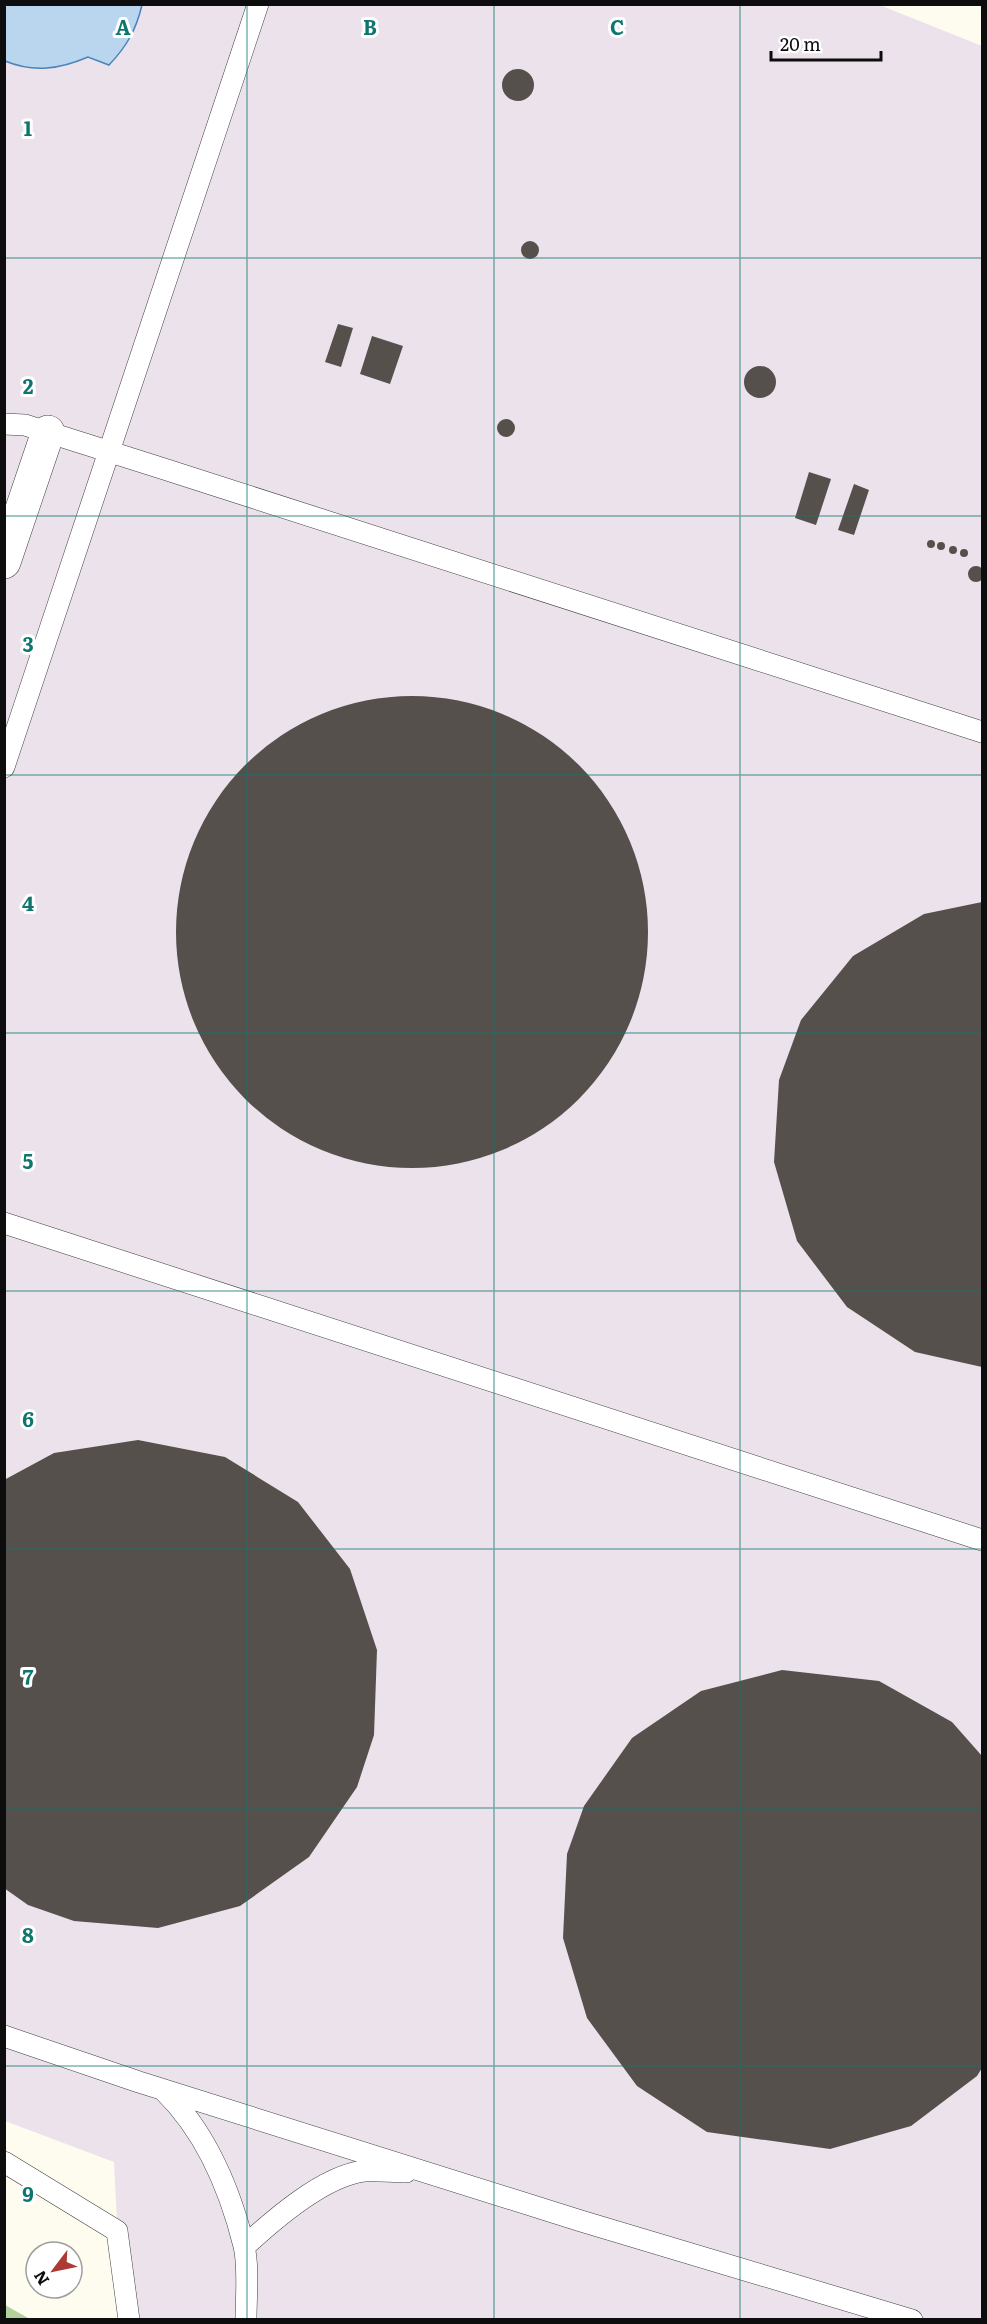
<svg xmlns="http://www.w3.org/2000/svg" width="987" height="2324" font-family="Literata,serif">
	<rect width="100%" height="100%" fill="#fdfcef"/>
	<path fill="#ebe2eb" d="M877,4L982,46V2319H122L114,2162L5,2121L4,5Z"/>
	<path fill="#b0d39e" d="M4,2305H5L30,2319H5Z"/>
	<path fill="#bad6ef" stroke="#4984bd" stroke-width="1.5" d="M4,5L142,4V5C136,30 127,46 109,65L88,57C60,69 34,73 5,61Z"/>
	<path fill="#55504b" d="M502 85a16 16 0 1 1 32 0a16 16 0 1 1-32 0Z
		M521 250a9 9 0 1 1 18 0a9 9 0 1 1-18 0Z
		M338,324L353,328L341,367L325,362Z
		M372,336L403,346L390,384L360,374Z
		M744 382a16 16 0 1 1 32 0a16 16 0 1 1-32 0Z
		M497 428a9 9 0 1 1 18 0a9 9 0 1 1-18 0Z
		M809,472L831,479L816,525L795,518Z
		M854,484L869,490L854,535L838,530Z
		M927 544a4 4 0 1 1 8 0a4 4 0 1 1-8 0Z
		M937 546a4 4 0 1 1 8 0a4 4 0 1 1-8 0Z
		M949 550a4 4 0 1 1 8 0a4 4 0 1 1-8 0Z
		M960 553a4 4 0 1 1 8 0a4 4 0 1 1-8 0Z
		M968 574a8 8 0 1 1 16 0a8 8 0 1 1-16 0Z
		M176 932a236 236 0 1 1 472 0a236 236 0 1 1-472 0Z
		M982,902V1367L915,1352L847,1307L797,1241L774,1162L779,1080L801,1020L853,956L924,914Z
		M138,1440L225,1457L298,1502L350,1569L377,1650L374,1735L357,1787L309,1857L240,1906L158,1928L74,1921L28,1905L4,1888V1480L54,1453Z
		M782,1670L879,1681L952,1722L982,1756V2068L977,2076L911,2126L830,2149L707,2132L637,2086L587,2018L563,1938L567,1854L584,1806L632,1738L701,1691Z"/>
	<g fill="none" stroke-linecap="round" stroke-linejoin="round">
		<defs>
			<path id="service" d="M4,424L25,425L161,468L982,732
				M4,767L258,4
				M4,1223L982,1540
				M4,2036L139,2082L581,2221L912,2320
				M164,2091C205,2131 230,2190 244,2246C249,2268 246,2296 246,2320
				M4,2162L117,2231L129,2320
				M244,2247C273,2220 323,2176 364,2171C377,2170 392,2172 406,2172"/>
			<path id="minor" d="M4,562L48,432"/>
		</defs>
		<use href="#service" stroke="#404040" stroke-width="22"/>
		<use href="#minor" stroke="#404040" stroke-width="34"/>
		<use href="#service" stroke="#fff" stroke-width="21"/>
		<use href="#minor" stroke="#fff" stroke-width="33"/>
	</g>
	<path fill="none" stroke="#0f766e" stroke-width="1.5" stroke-opacity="0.55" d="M247,4V2320M494,4V2320M740,4V2320M4,258H982M4,516H982M4,775H982M4,1033H982M4,1291H982M4,1549H982M4,1808H982M4,2066H982"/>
	<g font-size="20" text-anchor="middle" font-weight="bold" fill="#0f766e" stroke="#fff" stroke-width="6" stroke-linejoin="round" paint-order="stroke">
		<text x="123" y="35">A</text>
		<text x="370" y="35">B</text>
		<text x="617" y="35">C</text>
		<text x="28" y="136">1</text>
		<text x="28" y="394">2</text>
		<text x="28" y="652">3</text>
		<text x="28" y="911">4</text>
		<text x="28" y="1169">5</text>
		<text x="28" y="1427">6</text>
		<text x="28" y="1685">7</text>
		<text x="28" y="1943">8</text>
		<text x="28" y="2202">9</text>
	</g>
	<rect width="987" height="2324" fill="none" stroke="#0d0d0d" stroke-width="12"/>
	<g transform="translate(54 2270) rotate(238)"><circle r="28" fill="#ffffff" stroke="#9e9e9e" stroke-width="1.5"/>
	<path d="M0-4.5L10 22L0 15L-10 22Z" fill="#ad3b35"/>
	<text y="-9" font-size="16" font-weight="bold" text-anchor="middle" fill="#0d0d0d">N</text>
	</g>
	<path d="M771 51v9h110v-9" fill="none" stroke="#0d0d0d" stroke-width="3"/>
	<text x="780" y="51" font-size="18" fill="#0d0d0d" stroke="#ffffff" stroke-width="4.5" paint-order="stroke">20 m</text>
</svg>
